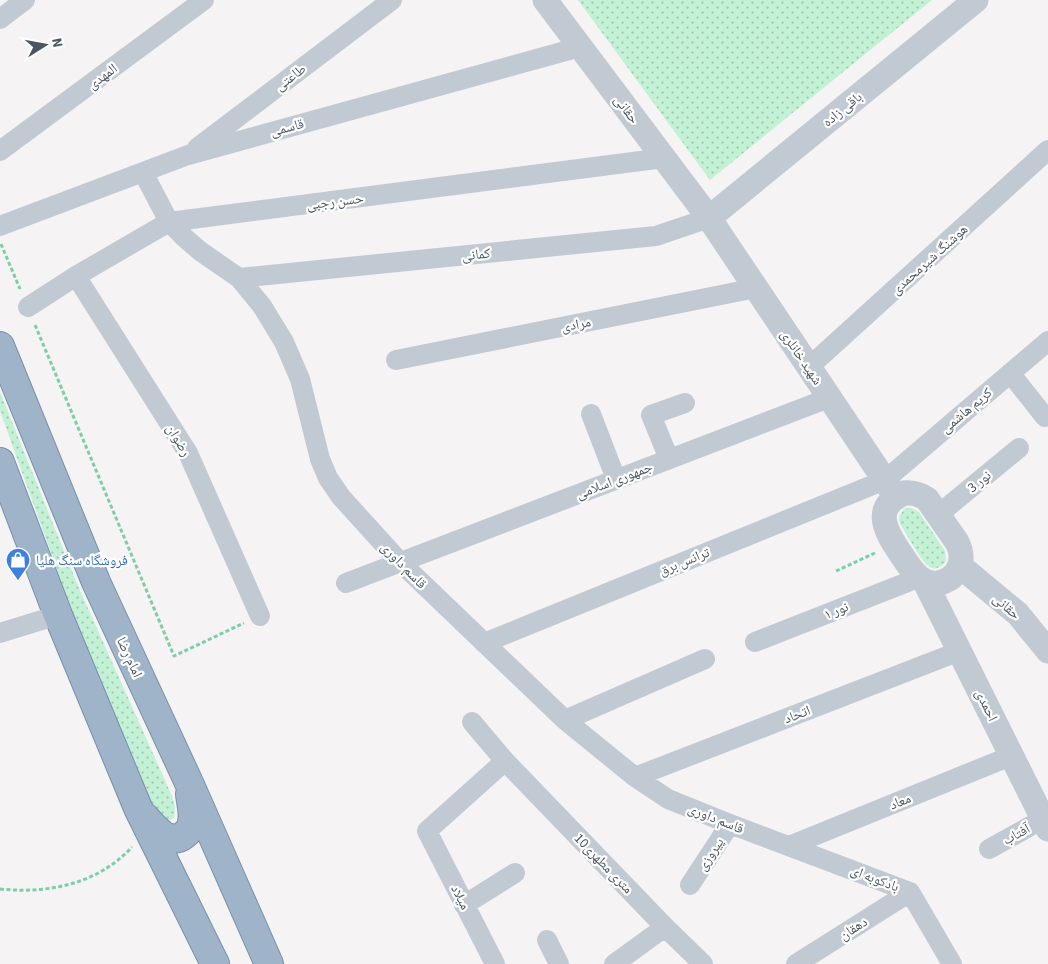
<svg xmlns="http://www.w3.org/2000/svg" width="1048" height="964" font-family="'Source Sans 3','Noto Naskh Arabic',sans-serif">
	<defs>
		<pattern id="grass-dots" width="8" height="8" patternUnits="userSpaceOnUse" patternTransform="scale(1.25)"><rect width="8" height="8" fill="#c3f1d5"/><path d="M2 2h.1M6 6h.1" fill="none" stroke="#a0c6b0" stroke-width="1.8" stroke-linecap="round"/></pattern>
	</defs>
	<rect width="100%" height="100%" fill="#f5f3f3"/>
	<path fill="url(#grass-dots)" d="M578,0H932L710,180Z
		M0,392L78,586L172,796L175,808L174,818L168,821L154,814L100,689L0,411Z
		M906,508H911L919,512L945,551L946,561C942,566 936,571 930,567C922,563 906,533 901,525C897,518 900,513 906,508Z"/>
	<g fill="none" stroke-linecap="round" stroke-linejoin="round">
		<defs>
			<path id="trunk" d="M0,346L96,582L190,785L269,964
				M0,462L58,615L138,808L215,964
				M145,817C154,827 169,847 184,835C188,832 192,827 192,822C194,814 191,803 190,794"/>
		</defs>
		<use href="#trunk" stroke="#7690ad" stroke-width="30"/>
		<path stroke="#7ad0a6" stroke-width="3" stroke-dasharray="4 2.5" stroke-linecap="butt" d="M1,244L20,289
			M35,325L174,656L244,623
			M836,571L875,553
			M0,889C48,894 98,884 132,847"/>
		<path stroke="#c1cad2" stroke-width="20" d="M0,19L25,0
			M197,148L392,0
			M0,151L204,0
			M143,172L169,222L185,238L200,251L239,278L262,306L284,342L300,379L320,459L328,478L341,497L400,562L565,720L635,777L668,799L730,824L910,892L952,964
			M0,226L188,155L580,47
			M76,276L188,453L260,616
			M239,278L656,236L709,218
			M28,307L76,276L169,222L664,158
			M396,360L756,288
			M809,367L1048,150
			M1010,373L1045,417
			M591,414L616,479
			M669,459L651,415L685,403
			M939,514L1019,448
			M346,583L829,398
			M0,633L58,615
			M755,642L918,578
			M484,643L885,480L1048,341
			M565,720L705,659
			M472,722L505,761L665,927L703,964
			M635,777L960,651
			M789,846L1011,756
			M989,849L1043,819
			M690,885L730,824
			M464,905L515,873
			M547,940L559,964
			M495,964L427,831L505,761
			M614,964L665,927
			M796,964L910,892"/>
		<path stroke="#c1cad2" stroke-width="25" d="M545,0L709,218L896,497
			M709,218L976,0
			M904,493C913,492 919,494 927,499L957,542C962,552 963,561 957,571C954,576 950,579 945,581C923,591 911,569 901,554C886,532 871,508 904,493Z
			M960,566L1018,614L1048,651
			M925,582L1048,829"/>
		<use href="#trunk" stroke="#9fb4c9" stroke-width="28"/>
	</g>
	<defs>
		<symbol id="shop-pin" viewBox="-11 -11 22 30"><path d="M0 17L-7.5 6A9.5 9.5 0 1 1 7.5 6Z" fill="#3f7fe0" stroke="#fff"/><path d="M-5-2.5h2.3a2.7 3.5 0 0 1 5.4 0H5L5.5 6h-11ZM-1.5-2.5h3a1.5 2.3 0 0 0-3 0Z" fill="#fff"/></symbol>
	</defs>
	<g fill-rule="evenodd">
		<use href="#shop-pin" x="4" y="546" width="28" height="38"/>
	</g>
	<g text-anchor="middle" stroke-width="4.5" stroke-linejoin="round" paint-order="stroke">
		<g font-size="14" fill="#4a5661" stroke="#fff">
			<text transform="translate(102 76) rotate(-37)" y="5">المهدی</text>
			<text transform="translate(290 77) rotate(-37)" y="5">طاعتی</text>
			<text transform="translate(627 109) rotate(53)" y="5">حقانی</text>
			<text transform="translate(842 109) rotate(-39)" y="5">باقی زاده</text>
			<text transform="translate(287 127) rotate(-15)" y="5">قاسمی</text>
			<text transform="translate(335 201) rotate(-7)" y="5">حسن رجبی</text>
			<text transform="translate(476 254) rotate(-6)" y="5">کمانی</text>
			<text transform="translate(929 259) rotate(-42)" y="5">هوشنگ شیرمحمدی</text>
			<text transform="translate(576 324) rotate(-11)" y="5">مرادی</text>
			<text transform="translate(802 357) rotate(56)" y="5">شهید خانلری</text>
			<text transform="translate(966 410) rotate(-40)" y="5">کریم هاشمی</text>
			<text transform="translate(179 440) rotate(59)" y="5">رضوان</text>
			<text transform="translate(614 480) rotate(-21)" y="5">جمهوری اسلامی</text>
			<text transform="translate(979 481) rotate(-39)" y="5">نور 3</text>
			<text transform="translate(684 561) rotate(-22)" y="5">ترانس برق</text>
			<text transform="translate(404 565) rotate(46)" y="5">قاسم داوری</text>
			<text transform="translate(1007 606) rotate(41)" y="5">حقانی</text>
			<text transform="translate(836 610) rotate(-21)" y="5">نور ۱</text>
			<text transform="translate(130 657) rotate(65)" y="5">امام رضا</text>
			<text transform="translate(987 705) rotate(64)" y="5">احمدی</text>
			<text transform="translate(797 714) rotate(-21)" y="5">اتحاد</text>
			<text transform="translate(900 801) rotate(-22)" y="5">معاد</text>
			<text transform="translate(716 818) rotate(22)" y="5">قاسم داوری</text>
			<text transform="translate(1016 834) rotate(-29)" y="5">آفتاب</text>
			<text transform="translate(710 854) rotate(-57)" y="5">پیروزی</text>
			<text transform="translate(604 863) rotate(46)" y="5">10متری مطهری</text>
			<text transform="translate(875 878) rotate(21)" y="5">بادکوبه ای</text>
			<text transform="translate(461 897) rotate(63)" y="5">میلاد</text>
			<text transform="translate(853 928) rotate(-33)" y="5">دهقان</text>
		</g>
		<g font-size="14" fill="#366cbe" stroke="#fff" text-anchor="start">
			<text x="36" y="565">فروشگاه سنگ هلیا</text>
		</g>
	</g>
	<g transform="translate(45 45) rotate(79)" stroke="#ffffff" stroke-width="4" paint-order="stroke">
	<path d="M0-4L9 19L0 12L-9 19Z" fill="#4a5661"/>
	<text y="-8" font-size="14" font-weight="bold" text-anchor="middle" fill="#4a5661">N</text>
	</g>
</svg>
